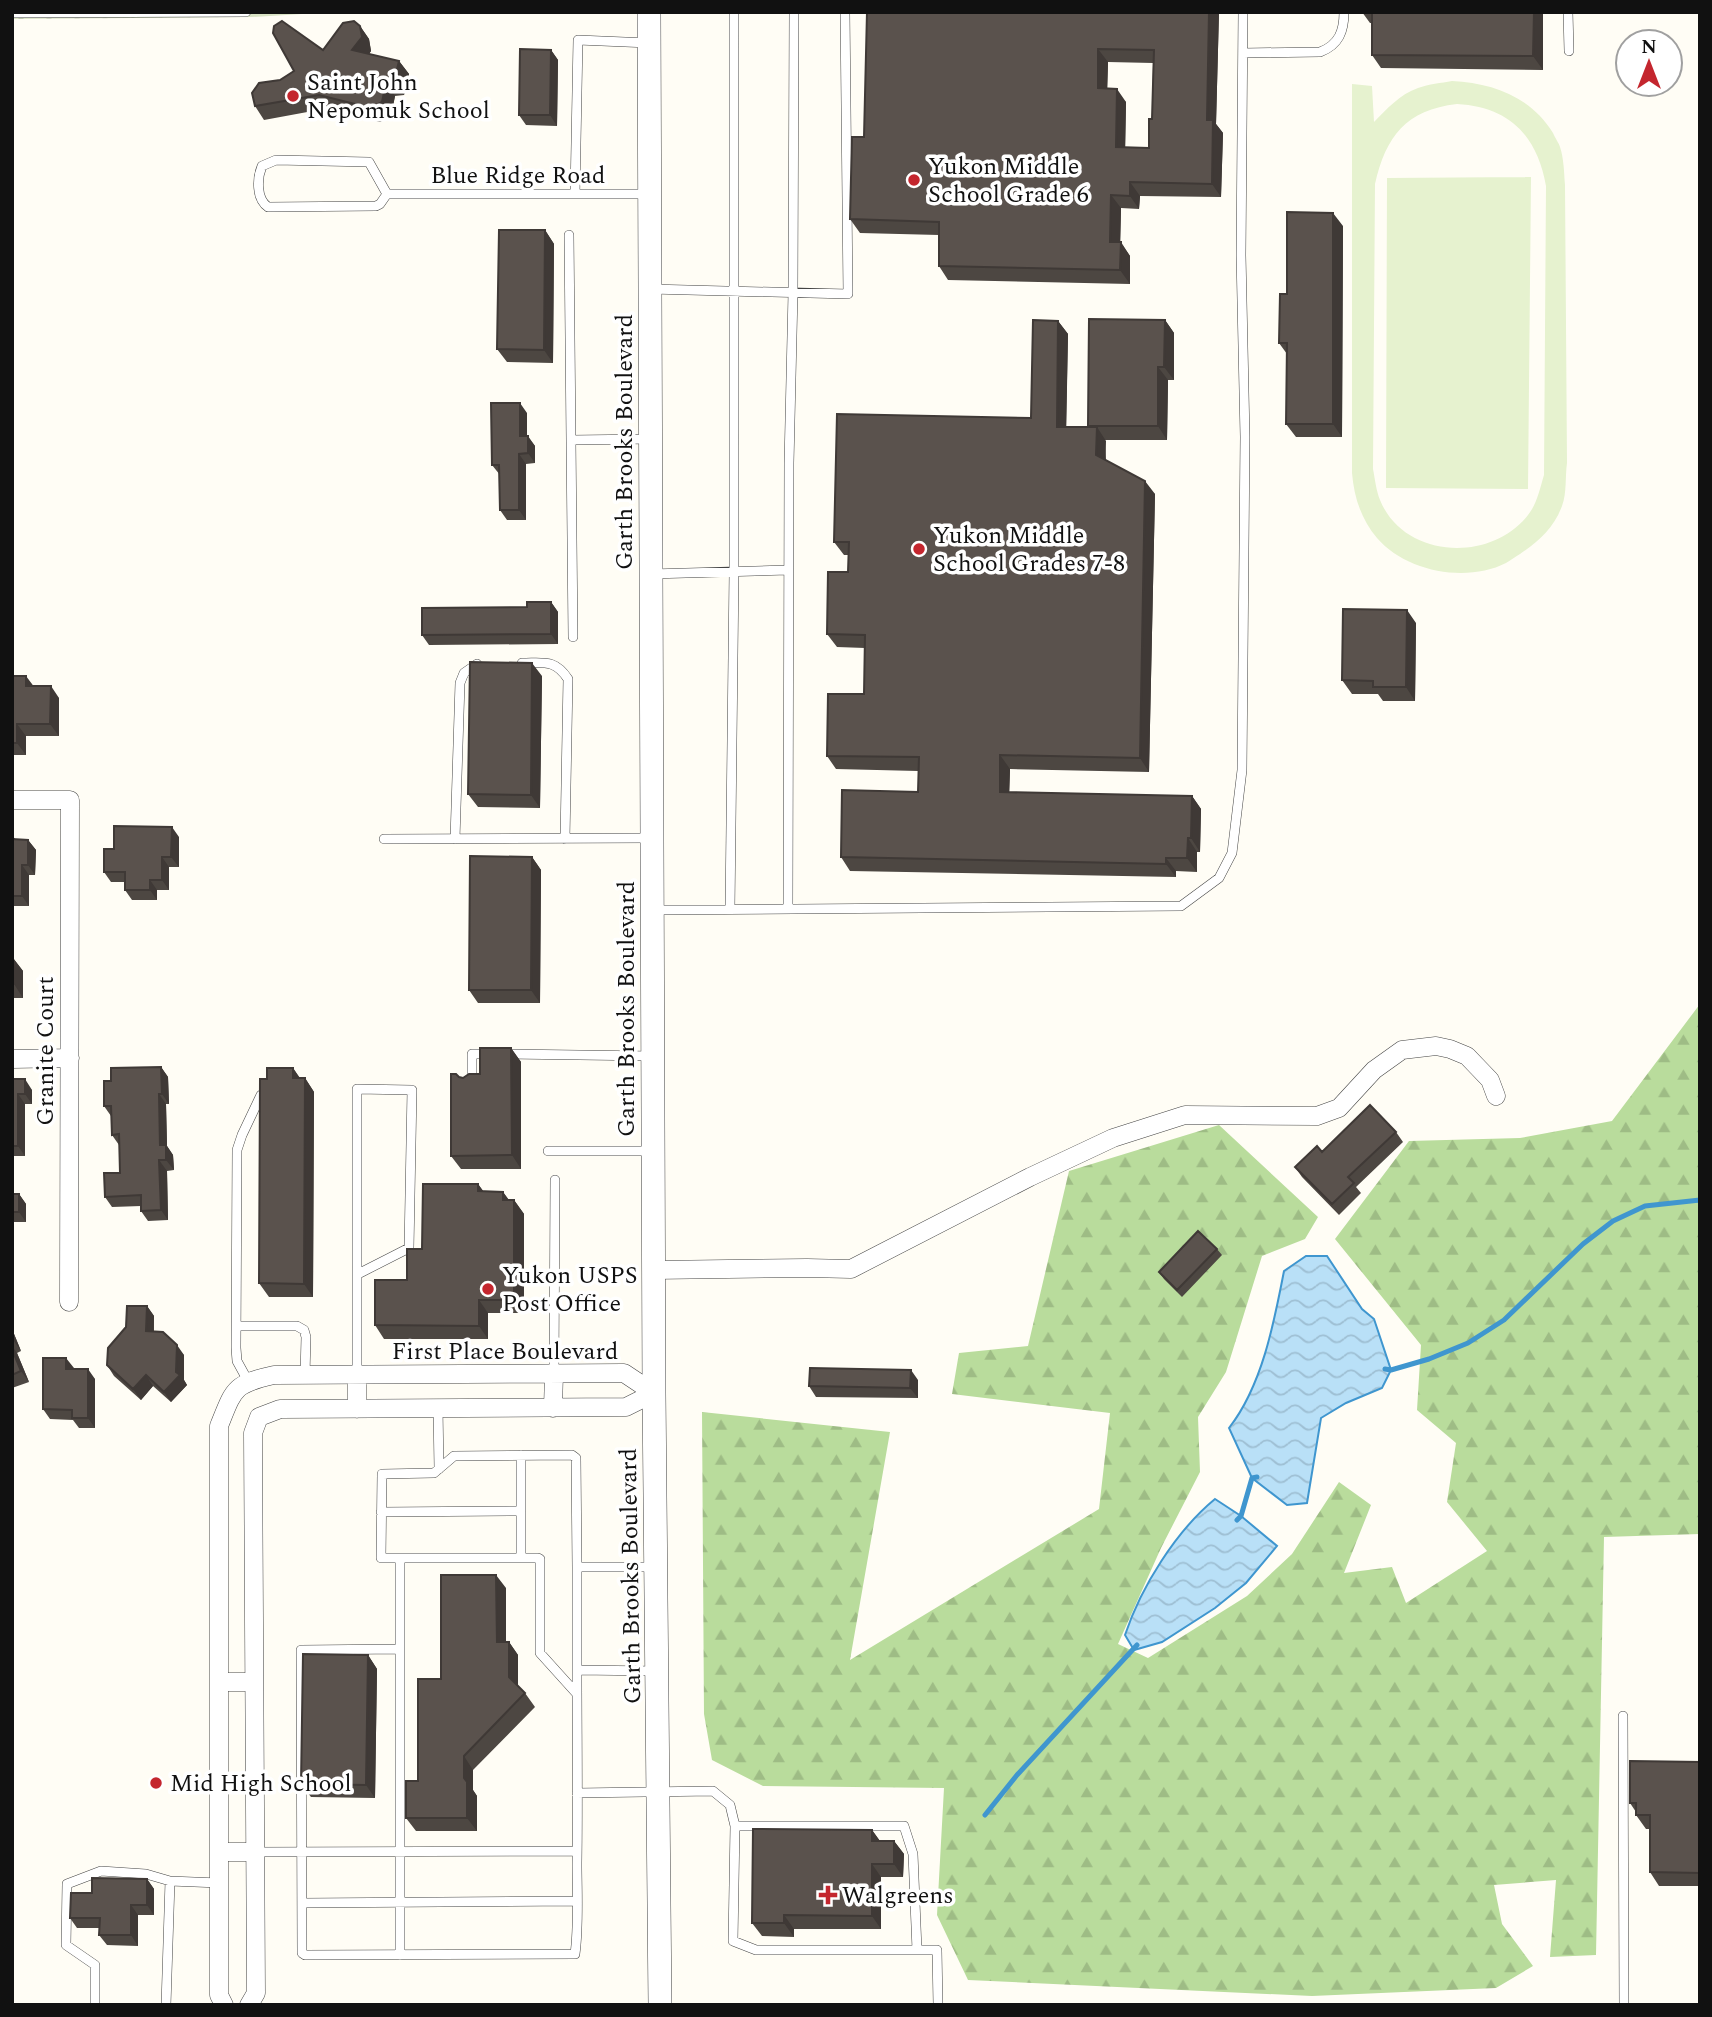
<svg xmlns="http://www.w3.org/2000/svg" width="1712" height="2017" font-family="Spectral,serif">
	<defs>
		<pattern id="forest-firs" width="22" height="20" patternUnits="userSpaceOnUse" patternTransform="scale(1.75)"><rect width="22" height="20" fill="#b9dc9c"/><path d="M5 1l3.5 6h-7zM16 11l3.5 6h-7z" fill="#9ebc85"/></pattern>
		<pattern id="cemetery-stones" width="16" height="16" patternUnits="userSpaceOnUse" patternTransform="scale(1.75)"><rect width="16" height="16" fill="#d9e3c4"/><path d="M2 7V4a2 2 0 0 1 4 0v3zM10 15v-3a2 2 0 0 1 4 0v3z" fill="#b9c2a7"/></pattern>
		<pattern id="water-waves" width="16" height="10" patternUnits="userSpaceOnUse" patternTransform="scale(1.75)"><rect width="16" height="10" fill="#b9e0f7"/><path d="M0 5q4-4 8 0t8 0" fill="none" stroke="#9ebfd3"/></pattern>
	</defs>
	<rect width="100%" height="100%" fill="#fffdf5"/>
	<path fill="url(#forest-firs)" d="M1700,1004V1534L1604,1537L1596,1955L1550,1957L1556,1880L1494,1885L1502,1924L1533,1966L1496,1988L1312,1996L968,1980L937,1915L944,1788L763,1786L712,1760L704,1714L702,1412L890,1432L850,1660L1099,1509L1110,1413L952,1394L959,1353L1028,1346L1069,1171L1219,1125L1318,1217L1305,1239L1262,1256L1226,1372L1198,1417L1200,1472L1161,1548L1118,1644L1148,1658L1247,1596L1292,1554L1339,1482L1371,1505L1344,1573L1392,1567L1406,1603L1487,1551L1447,1502L1456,1443L1417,1410L1421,1345L1335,1239L1409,1141L1520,1138L1612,1121Z"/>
	<path fill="url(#cemetery-stones)" d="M12,12H334L252,17L12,19Z"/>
	<path fill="#e6f2cf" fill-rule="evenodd" d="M1452,81C1493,83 1531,97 1553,133C1555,138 1559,143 1560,147C1564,159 1564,173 1565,185L1567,463C1565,477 1567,493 1562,506C1554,528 1538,542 1520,554C1515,557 1511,560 1506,563C1467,583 1406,572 1377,538C1361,519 1354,497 1352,473V84L1372,86L1374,122C1387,109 1400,94 1418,88C1429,84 1441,83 1452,81ZM1457,104C1509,107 1537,135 1546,186L1544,475C1540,488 1537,504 1528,515C1491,563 1404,559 1380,500C1376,490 1375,479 1373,469L1375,184C1386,136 1406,110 1457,104Z
		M1531,177L1528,489L1386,488L1387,178Z"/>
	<path fill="url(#water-waves)" stroke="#3f96cf" stroke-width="2" d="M1306,1256H1327L1362,1309L1374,1319L1391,1370L1382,1388L1346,1403L1321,1418L1307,1503L1287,1505L1252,1478L1229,1428C1262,1386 1274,1323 1284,1271Z
		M1215,1499L1241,1516L1277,1546L1246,1583L1215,1608L1162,1642L1134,1650L1125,1635C1141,1587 1176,1531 1215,1499Z"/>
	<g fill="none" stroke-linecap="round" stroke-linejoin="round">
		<path stroke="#3f96cf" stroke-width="5" d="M1385,1369L1391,1370L1429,1359L1468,1343L1504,1320L1583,1244L1613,1221L1645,1206L1700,1200
			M1237,1520L1241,1516L1252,1478L1257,1477
			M985,1815L1017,1775L1137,1645"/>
		<defs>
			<path id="service" d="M1568,12L1569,51
				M12,13L246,12
				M1243,53L1320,52C1339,45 1344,31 1344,12
				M276,160L369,162L387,194L380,204L376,206L268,207C256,199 257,178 262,166Z
				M387,194H648
				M575,194L578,40L649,43
				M569,235L571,440L649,439
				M650,289L848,294L845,12
				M571,440L573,637
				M651,574L788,570
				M522,663C544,663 555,659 568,679L565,839
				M384,839L650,838
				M455,839L460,683L464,673L477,664
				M730,909L734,572V12
				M788,909L789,463L793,293L794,12
				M654,910L1181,906L1219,878L1232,853L1242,770L1245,437L1241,255L1243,12
				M504,1054L651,1056
				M472,1085V1054H490
				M548,1151H651
				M236,1326H297L304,1330L306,1337L305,1375
				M554,1373L555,1180
				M357,1375V1089L412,1090L409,1248L358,1274
				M248,1381L237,1361L236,1348L237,1150L242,1135L261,1095
				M438,1408L439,1469
				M381,1512L521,1511
				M400,1558H381L382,1474L434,1473L454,1456L572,1455L576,1458L577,1567H655
				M521,1558V1455
				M577,1567V1670
				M400,1649V1955
				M577,1694L540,1653V1559L538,1558H400V1649L301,1650L302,1953L305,1955L575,1954C579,1925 577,1893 577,1863C578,1799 577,1734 577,1670L655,1671
				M1623,1716L1624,2005
				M577,1793L713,1791L730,1805L735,1826L733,1941L756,1950H937L938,2005
				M735,1826H904L913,1854L917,1950
				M255,1852L577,1851
				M302,1903L577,1901
				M95,2005V1965L66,1945L67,1884L101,1871L146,1874L170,1881
				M166,2005L170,1881L219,1883"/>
			<path id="minor" d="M12,800H70L69,1302
				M12,1059L70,1058
				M654,1270L807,1268L851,1269L1030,1177L1113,1138L1185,1115L1317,1116L1339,1108L1374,1070L1402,1050L1436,1046L1450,1049L1467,1056L1490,1080L1496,1096
				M357,1375V1409
				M553,1408L554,1373
				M219,1682H254
				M219,1852H255
				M224,2005L219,1995V1426C234,1389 233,1384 274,1375L624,1373L654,1393L626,1407L280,1409L259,1417L253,1433L256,1993L249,2005"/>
			<path id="tertiary" d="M649,12L654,1393L660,2005"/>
		</defs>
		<use href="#service" stroke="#444" stroke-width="10"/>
		<use href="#minor" stroke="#444" stroke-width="19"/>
		<use href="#tertiary" stroke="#444" stroke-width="24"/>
		<use href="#service" stroke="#fff" stroke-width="9"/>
		<use href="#minor" stroke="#fff" stroke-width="18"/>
		<use href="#tertiary" stroke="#fff" stroke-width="23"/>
	</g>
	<path fill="#4d4742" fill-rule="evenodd" d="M867,12H1219L1216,124L1223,133L1221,197L1140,196L1139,209L1121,208L1120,242L1130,256V284L948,280L939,266V235L860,233L850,219L864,137ZM1108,62L1153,63L1152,119L1149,148L1125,147L1126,102L1107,88Z
		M1362,12H1543V70L1381,68L1372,55V23H1370Z
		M360,26L369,39L371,51L369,54L399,61L409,74L404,95L395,96L391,116L380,122L329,108L264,120L255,106L280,80L294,71L323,50Z
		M551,50L558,60L557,126L526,125L519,115Z
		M1343,226L1342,437H1296L1286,424L1287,354L1279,343L1287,294Z
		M545,230L554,244L553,363L507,362L497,349Z
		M1165,320L1174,333V380H1168L1167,440H1105L1106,460L1155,494L1149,772L1010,769L1009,792L1192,796L1201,809L1200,852H1197V872L1176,871V877L850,871L841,857L918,792V771L836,769L827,756L864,694L865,648L837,647L827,634L848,572L849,555H844L834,542L1031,418L1058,321L1068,334L1066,427H1089L1088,426Z
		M527,413V436L535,446V463L526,464V520H507L500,510V475L492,465Z
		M551,602L558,612V644L429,645L422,635Z
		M1416,623L1415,701H1383L1378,694H1352L1342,680Z
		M12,676L59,698V736H26V755H12Z
		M542,676L540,808L478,807L468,794Z
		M12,835L15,839L28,840L36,850L35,875H29V906H12Z
		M179,837V867H169V890H157V900H132L125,890V882H111L104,872L114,849Z
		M532,857L541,870L540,1003H478L469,990Z
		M12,958H13L23,971V998H12Z
		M511,1048L521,1062V1169H461L451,1156L459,1077L463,1078L480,1074Z
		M161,1067L168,1077L169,1104H166L167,1146L173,1155L174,1170L167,1171L168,1220L148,1221L141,1211V1206L112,1207L105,1197L120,1173L119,1145L112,1135L111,1116L104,1106L111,1081Z
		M293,1068L300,1078H305L314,1092L313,1297H269L259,1283L267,1079Z
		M12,1079L32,1090V1104H25V1156H12Z
		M1396,1132L1403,1142L1356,1187L1361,1193L1339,1215L1302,1177L1295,1167L1322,1152Z
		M478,1184L484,1192H503L509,1200H514L524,1214V1313H488V1339H384L375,1325L407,1280L422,1249Z
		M12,1194H19L26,1204V1222H12Z
		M1217,1249L1222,1255L1182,1297L1164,1279L1159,1272Z
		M147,1306L154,1316V1332L184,1355V1380L187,1385L171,1402L153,1386L141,1400L114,1376L107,1365Z
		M12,1329L21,1351L17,1353L29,1382L12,1388Z
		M74,1368V1369L95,1379V1428H79L73,1420L50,1419L43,1409Z
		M918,1380V1398L816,1397L809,1386Z
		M506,1588V1642H509L518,1655V1686L525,1693L535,1707L473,1770V1790L477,1796V1831H416L406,1818L418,1781L441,1679Z
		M368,1655L377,1669L375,1798L311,1797L301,1784Z
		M1700,1762V1886H1659L1650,1872V1829H1646L1636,1815V1812L1630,1803Z
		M872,1830L880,1841H894L904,1854L903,1877H881V1929H794V1937L762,1936L752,1923Z
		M147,1879L154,1889V1915H138V1946L107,1945L99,1935L100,1928H77L70,1918L92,1893Z"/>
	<path fill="#3f3936" d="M1209,12H1219L1216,124L1223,133L1221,197L1212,184L1207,120Z
		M1534,12H1543V70L1533,56Z
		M360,26L369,39L371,51L362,64L352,50Z
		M1098,49L1108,62L1107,102L1098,88Z
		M551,50L558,60L557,126L550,115Z
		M399,61L409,74L404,95L394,82Z
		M386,83L395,96L391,116L382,102Z
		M1117,89L1126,102L1125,160L1116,147Z
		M1130,182L1140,196L1139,209L1130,196Z
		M1111,195L1121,208L1120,255L1110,242Z
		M1333,213L1343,226L1342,437L1333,424Z
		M545,230L554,244L553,363L544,350Z
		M1121,242L1130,256V284L1120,270Z
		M1165,320L1174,333V380L1164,367Z
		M1058,321L1068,334L1066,440L1057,427Z
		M1158,367L1168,380L1167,440L1158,426Z
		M520,403L527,413V446L520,436Z
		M1097,427L1106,441L1105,469L1096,455Z
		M528,436L535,446V463L528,453Z
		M519,454L526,464V520L519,510Z
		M1145,481L1155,494L1149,772L1140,758Z
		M551,602L558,612V644L551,634Z
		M1407,610L1416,623L1415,701L1406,687Z
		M532,663L542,676L540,808L531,795Z
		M26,676L35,688L26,686Z
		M51,686L59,698V736L50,724Z
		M17,724L26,736V755L17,743Z
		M1000,755L1010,769L1009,805L1000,792Z
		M1192,796L1201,809L1200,852L1191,838Z
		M172,827L179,837V867L171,857Z
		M1188,838L1197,852V872L1187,858Z
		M28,840L36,850L35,875L28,865Z
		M162,857L169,867V890L162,880Z
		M532,857L541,870L540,1003L531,990Z
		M1166,858L1176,871V877L1166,864Z
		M22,865L29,875V906L22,896Z
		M150,880L157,890V900L150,890Z
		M13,958L23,971V998L14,984Z
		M511,1048L521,1062V1169L512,1155Z
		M161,1067L168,1077L169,1104L162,1094Z
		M293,1068L302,1082L293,1078Z
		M305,1078L314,1092L313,1297L304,1284Z
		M25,1079L32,1090V1104L25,1094Z
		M18,1094L25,1104V1156L18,1146Z
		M159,1094L166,1104L167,1146L173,1155L174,1170L166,1160L160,1145Z
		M159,1160L167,1171L168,1220L161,1210Z
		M478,1184L487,1197L478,1191Z
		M503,1192L512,1205L503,1200Z
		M19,1194L26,1204V1222L19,1212Z
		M514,1200L524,1214V1313L514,1300Z
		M479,1300L488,1313V1339L479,1326Z
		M147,1306L154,1316L153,1342L146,1331Z
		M12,1329L21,1351L14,1341L12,1336Z
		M177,1345L184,1355V1380L187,1385L171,1402L164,1392L176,1372Z
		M12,1346L17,1353L29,1382L21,1371L12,1349Z
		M66,1358L74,1368V1379L66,1369Z
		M88,1369L95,1379V1428L88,1418Z
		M911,1370L918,1380V1398L910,1388Z
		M146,1375L153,1386L141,1400L133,1389Z
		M496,1575L506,1588V1655L497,1642Z
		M509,1642L518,1655V1690L509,1677Z
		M368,1655L377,1669L375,1798L366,1785Z
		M464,1756L473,1770V1790L477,1796V1831L467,1818L464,1778Z
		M872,1830L882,1844L872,1841Z
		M894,1841L904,1854L903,1877L894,1864Z
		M872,1864L881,1877V1929L872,1916Z
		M147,1879L154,1889V1915L147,1905Z
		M131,1905L138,1915V1946L131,1935Z
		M784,1915L794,1929V1937L784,1923Z"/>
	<path fill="#5a524d" stroke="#3f3936" stroke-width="2" fill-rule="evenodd" d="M867,12H1209L1207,120H1213L1212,184L1130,182V196L1111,195L1110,242H1121L1120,270L939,266V222L850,219L852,137H864ZM1098,49L1154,50L1152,119H1149V148L1116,147L1117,89L1098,88Z
		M1372,12H1534L1533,56L1372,55Z
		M282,21L323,50L343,23L354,21L360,26L362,37L352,50L399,61L394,82L386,83L382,102L371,108L319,95L255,106L252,93L259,83L280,80L294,71L273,33L274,26Z
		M520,49L551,50L550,115H519Z
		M1287,212L1333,213V424H1286L1287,343H1279L1280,294H1287Z
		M499,230H545L544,350L497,349Z
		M1089,319L1165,320L1164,367H1158V426H1088Z
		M1033,320L1058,321L1057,427H1097L1096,455L1145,481L1140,758L1000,755V792L1192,796L1191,838H1188L1187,858H1166V864L841,857L842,790L918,792L919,757L827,756L828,694H864L865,635L827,634L828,572H848L849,542H834L837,414L1031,418Z
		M491,403H520V436H528V453L519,454V510H500L499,465H492Z
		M527,602H551V634L422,635V608L527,607Z
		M1343,609L1407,610L1406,687H1373V681L1342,680Z
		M470,662L532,663L531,795L468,794Z
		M12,676H26V686H51L50,724H17V743H12Z
		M114,826L172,827L171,857H162V880H150V890H125V872H104V849H114Z
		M12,839L28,840V865H22V896H12Z
		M470,856L532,857L531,990H469Z
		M12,958H13L14,984H12Z
		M480,1048H511L512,1155L451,1156V1074H456L459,1077L463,1078L469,1074H480Z
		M161,1067L162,1094H159L160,1145H166V1160H159L161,1210L141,1211V1195L105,1197L104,1173H120L119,1134L112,1135L111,1106H104V1081H111V1068Z
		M267,1068H293V1078H305L304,1284L259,1283L260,1079H267Z
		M12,1079H25V1094H18V1146H12Z
		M1370,1105L1396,1132L1348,1177L1354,1183L1332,1204L1295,1167L1317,1146L1322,1152Z
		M423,1184H478V1191L503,1192V1200H514V1300H479V1326L375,1325V1280H407V1249H422Z
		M12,1194H19V1212H12Z
		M1198,1231L1217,1249L1177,1290L1159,1272Z
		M127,1306H147L146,1331L163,1332L177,1345L176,1372L180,1375L164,1392L146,1375L133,1389L107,1365L108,1348L126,1327Z
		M12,1349L21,1371L12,1375Z
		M43,1358H66V1369H88V1418H72V1410L43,1409Z
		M810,1368L911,1370L910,1388L809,1386Z
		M441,1575H496L497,1642H509V1677L525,1693L464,1756V1778L467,1782V1818H406V1781H418V1679H441Z
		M303,1654L368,1655L366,1785L301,1784Z
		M1630,1761L1700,1762V1873L1650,1872V1815H1636V1803H1630Z
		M753,1829L872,1830V1841H894V1864H872V1916L784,1915V1923H752Z
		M92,1878L147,1879V1905H131V1935H99L100,1918H70L71,1893H92Z"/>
	<g fill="#c4262e" stroke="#fff" stroke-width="2.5">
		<circle cx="293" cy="96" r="7"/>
		<circle cx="914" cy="180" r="7"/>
		<circle cx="919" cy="549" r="7"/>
		<circle cx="488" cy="1289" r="7"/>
		<circle cx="156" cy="1783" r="7"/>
		<path d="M824.5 1884.5h7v7h7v7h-7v7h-7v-7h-7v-7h7z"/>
	</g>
	<g text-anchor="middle" stroke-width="7" stroke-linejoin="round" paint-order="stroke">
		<g font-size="24" fill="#111" stroke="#fff" text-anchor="start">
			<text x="307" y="90">Saint John<tspan x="307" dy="28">Nepomuk School</tspan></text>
			<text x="928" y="174">Yukon Middle<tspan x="928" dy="28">School Grade 6</tspan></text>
			<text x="933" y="543">Yukon Middle<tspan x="933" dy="28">School Grades 7-8</tspan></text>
			<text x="502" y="1283">Yukon USPS<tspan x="502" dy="28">Post Office</tspan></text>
			<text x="170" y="1791">Mid High School</text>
			<text x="842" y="1903">Walgreens</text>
		</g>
		<g font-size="24" fill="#111" stroke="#fff">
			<text x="518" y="183">Blue Ridge Road</text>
			<text transform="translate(624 442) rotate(-90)" y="8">Garth Brooks Boulevard</text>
			<text transform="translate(626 1009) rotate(-90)" y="8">Garth Brooks Boulevard</text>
			<text transform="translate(45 1051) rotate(-90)" y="8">Granite Court</text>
			<text x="505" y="1359">First Place Boulevard</text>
			<text transform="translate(630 1576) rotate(-91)" y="8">Garth Brooks Boulevard</text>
		</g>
	</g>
	<rect width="1712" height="2017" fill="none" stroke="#111111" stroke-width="28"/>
	<g transform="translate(1649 63)"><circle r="33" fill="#ffffff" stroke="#a0a0a0" stroke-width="2"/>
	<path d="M0-5L12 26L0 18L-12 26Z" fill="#c4262e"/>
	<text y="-10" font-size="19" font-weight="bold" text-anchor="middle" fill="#111111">N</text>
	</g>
</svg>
